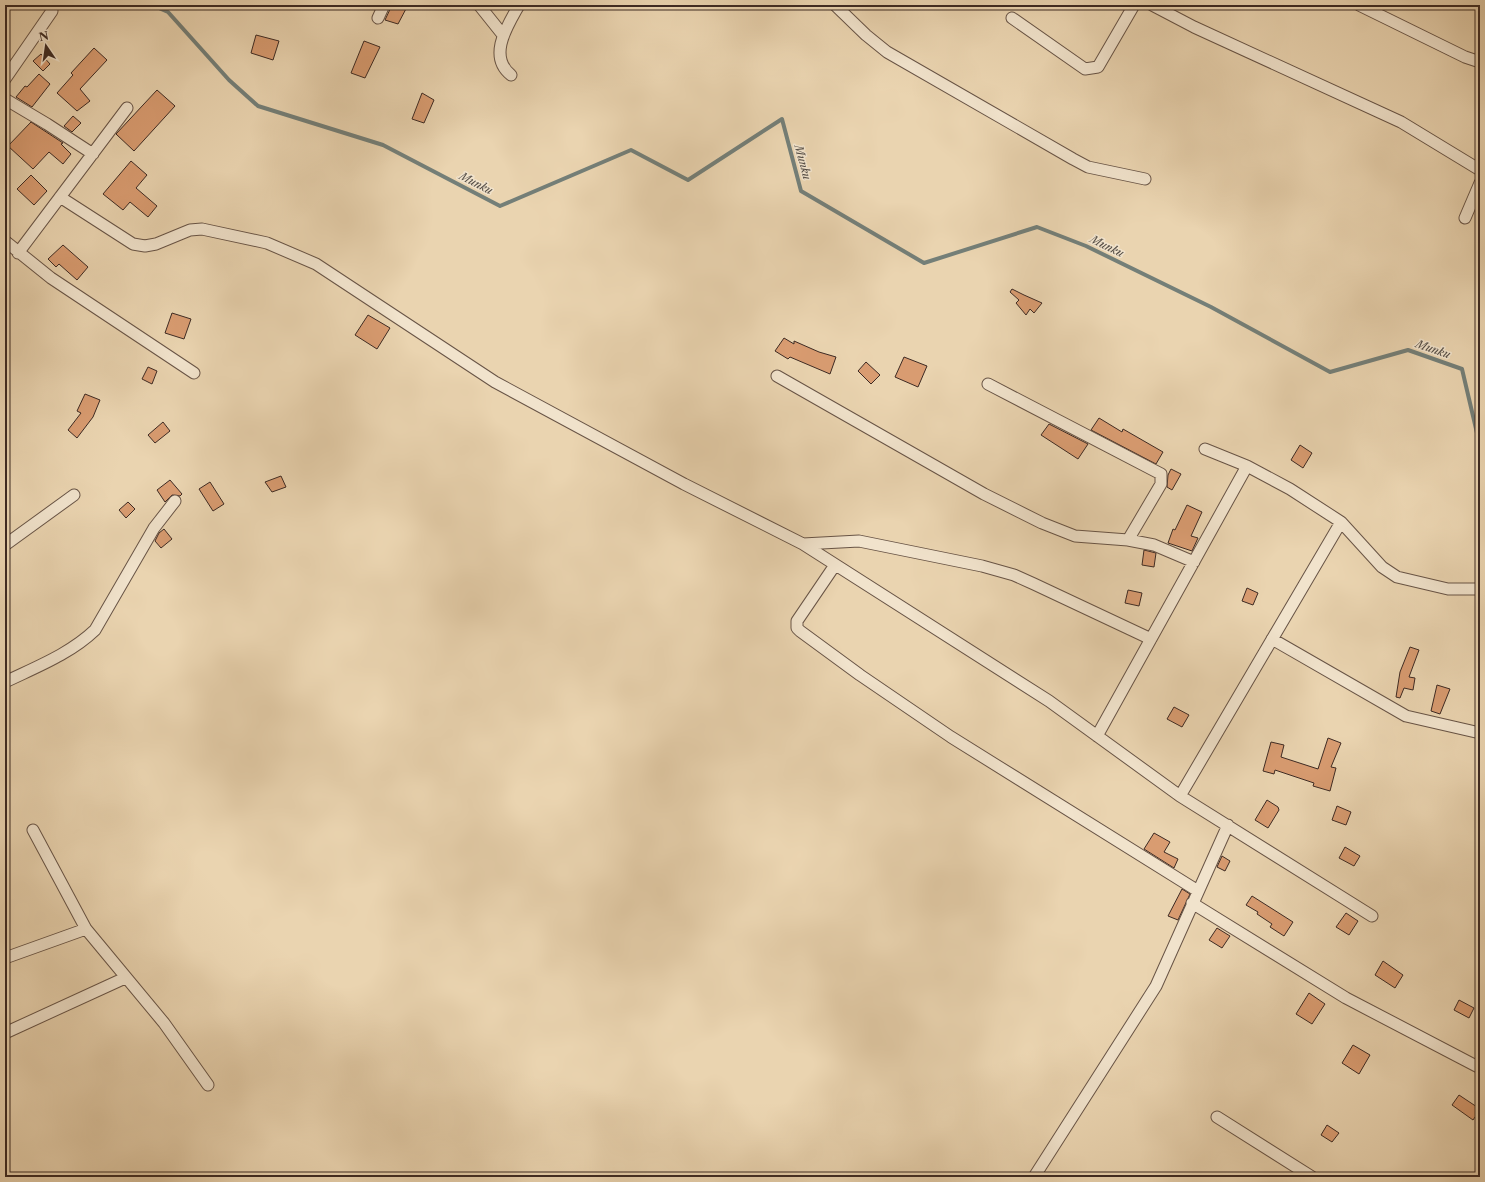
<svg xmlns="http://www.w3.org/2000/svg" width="1485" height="1182" font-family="'Libre Caslon Text',serif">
	<rect width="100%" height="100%" fill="#ead4b0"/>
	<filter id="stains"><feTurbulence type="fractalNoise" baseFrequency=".005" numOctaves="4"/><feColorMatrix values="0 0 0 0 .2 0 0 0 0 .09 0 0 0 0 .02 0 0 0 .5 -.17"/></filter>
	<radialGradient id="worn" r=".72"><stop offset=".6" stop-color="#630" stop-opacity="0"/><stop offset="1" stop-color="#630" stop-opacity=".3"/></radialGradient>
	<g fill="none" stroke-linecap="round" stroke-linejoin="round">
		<path stroke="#747f78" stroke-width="4" d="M152,5L168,12L229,80L258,106L383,145L500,206L631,150L688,180L782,119L801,191L924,263L1037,227L1086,246L1211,307L1330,372L1408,350L1462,369L1477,433H1480"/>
	</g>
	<path fill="#d99c71" stroke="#3d2a23" d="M392,5H408L398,24L385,20Z
		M256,35L279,41L273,60L251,53Z
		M364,41L380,47L365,78L351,73Z
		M94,48L107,60L80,89L90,101L77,111L57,93L73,75L71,73Z
		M41,54L50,64L43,71L33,61Z
		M39,74L50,84L32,107L16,97L25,86L27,87Z
		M157,90L175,106L134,151L116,134Z
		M422,93L434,100L424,123L412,119Z
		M73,116L81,123L72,132L64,126Z
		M31,122L63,143L61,144L71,154L63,164L49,152L33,169L8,146Z
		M131,161L147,175L136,188L157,206L148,217L130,202L123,210L103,194Z
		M31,175L47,191L34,205L17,189Z
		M63,245L88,267L77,280L59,264L56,267L48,259Z
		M1012,289L1024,295L1042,303L1034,313L1030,309L1026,315L1016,303L1019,300L1010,292Z
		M172,313L191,319L184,339L165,333Z
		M368,315L390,328L377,349L355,335Z
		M784,338L794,344V341L819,352L836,357L830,374L790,357L788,359L775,351Z
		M904,357L927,366L918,387L895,377Z
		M866,362L880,375L871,384L858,371Z
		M148,367L157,371L152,384L142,379Z
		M85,394L100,400L93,417L77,438L68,430L81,413L77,411Z
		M1099,418L1122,432L1123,429L1163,452L1156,464L1091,430Z
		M163,422L170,431L155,443L148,435Z
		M1049,424L1088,444L1078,459L1041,435Z
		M1300,445L1312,453L1303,468L1291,460Z
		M1171,469L1181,474L1172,490L1167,487L1168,475Z
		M281,476L286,487L272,492L265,482Z
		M170,480L182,494L180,496L172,495L165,502L157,490Z
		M210,482L224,504L213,511L199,489Z
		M128,502L135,509L126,518L119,510Z
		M1187,505L1202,512L1191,536L1198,538L1192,551L1168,543L1173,529L1175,530Z
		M164,529L172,539L161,548L155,541L159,533Z
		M1144,550L1156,553L1154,567L1142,565Z
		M1247,588L1258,593L1253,605L1242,601Z
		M1128,590L1142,593L1139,606L1125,603Z
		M1410,647L1419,650L1409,677L1415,678L1413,690L1404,688L1400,698L1396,697L1400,672Z
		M1437,685L1450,689L1440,714L1431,711Z
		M1174,707L1189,715L1182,727L1167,719Z
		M1328,738L1341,743L1331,767L1336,768L1330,791L1313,786L1314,783L1275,770L1274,774L1263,771L1271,742L1284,745L1281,757L1318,769Z
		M1267,800L1278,807L1279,810L1268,828L1255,820Z
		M1337,806L1351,812L1346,825L1332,820Z
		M1154,833L1170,842L1164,852L1178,859L1174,868L1144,849Z
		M1345,847L1360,856L1354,866L1339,858Z
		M1222,856L1230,861L1225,871L1217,867Z
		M1182,889L1190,894L1178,920L1168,916Z
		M1252,896L1293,922L1284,936L1270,927L1272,924L1257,914L1258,912L1246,905Z
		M1346,913L1358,921L1349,935L1336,927Z
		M1217,928L1230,936L1222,948L1209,940Z
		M1383,961L1403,975L1395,988L1375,975Z
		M1309,993L1325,1004L1312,1024L1296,1014Z
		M1459,1000L1474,1008L1469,1018L1454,1010Z
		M1353,1045L1370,1055L1359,1074L1342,1063Z
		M1459,1095L1480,1109V1120L1475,1117L1473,1120L1452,1105Z
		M1327,1125L1339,1133L1332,1142L1321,1135Z"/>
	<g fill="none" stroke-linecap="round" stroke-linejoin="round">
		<defs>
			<path id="minor" d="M479,5L503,35
				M835,5L866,35L887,52L1073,159L1088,167L1145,179
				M1152,5L1194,27L1401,122L1480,170
				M1359,5L1465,57L1480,62
				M378,18L384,5
				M1012,18L1085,69L1098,67L1134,5
				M511,75C487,56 508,25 519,5
				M5,79L52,11
				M5,99L47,124L93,154
				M60,197L133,244L145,246L156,244L190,230L202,229L267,243L316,264L495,382L684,484L803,544L1049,701L1180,796L1372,916
				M1465,218L1480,183
				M5,241L51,278L194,373
				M18,253L127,108
				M777,376L984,494L1042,523L1075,536L1128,540L1154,545L1194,562
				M988,384L1161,474V484L1128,540
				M1205,449L1247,466L1290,489L1341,522L1382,567L1397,577L1448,589H1480
				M803,544L859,541L982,566L1014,575L1034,584L1151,639
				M5,545L74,495
				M835,565L797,621V628L800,631L860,675L951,737L1198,891
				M1272,639L1406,716L1480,733
				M5,682C36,667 70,654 95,630L154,528L175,501
				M1097,736L1247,466
				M1180,796L1341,522
				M33,830L86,929L164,1023L208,1085
				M1192,903L1346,998L1480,1068
				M5,958L86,929
				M5,1033L125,978
				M1217,1117L1312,1177
				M1034,1177L1156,986L1228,825"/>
		</defs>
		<use href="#minor" stroke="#685446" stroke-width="13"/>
		<use href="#minor" stroke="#f1e3cc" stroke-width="11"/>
	</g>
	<g text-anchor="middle" stroke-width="3" stroke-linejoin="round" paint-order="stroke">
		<g font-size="11" font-style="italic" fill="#544d46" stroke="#f1e3cc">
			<text transform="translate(803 162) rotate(75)" y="4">Munku</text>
			<text transform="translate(476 183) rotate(27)" y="4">Munku</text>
			<text transform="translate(1107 246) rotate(26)" y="4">Munku</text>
			<text transform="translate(1433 349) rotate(19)" y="4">Munku</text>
		</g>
	</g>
	<rect width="1485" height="1182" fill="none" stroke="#ead4b0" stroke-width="20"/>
	<rect x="6" y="6" width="1473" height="1170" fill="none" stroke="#3d2a23" stroke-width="2"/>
	<rect x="10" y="10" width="1465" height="1162" fill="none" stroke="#3d2a23"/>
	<g transform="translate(46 46) rotate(347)" stroke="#f1e3cc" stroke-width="3" paint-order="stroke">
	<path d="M0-3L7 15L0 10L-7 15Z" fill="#3d2a23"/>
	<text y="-6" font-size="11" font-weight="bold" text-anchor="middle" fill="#3d2a23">N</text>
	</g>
	<rect width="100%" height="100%" filter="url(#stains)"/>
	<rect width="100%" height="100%" fill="url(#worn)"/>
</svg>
